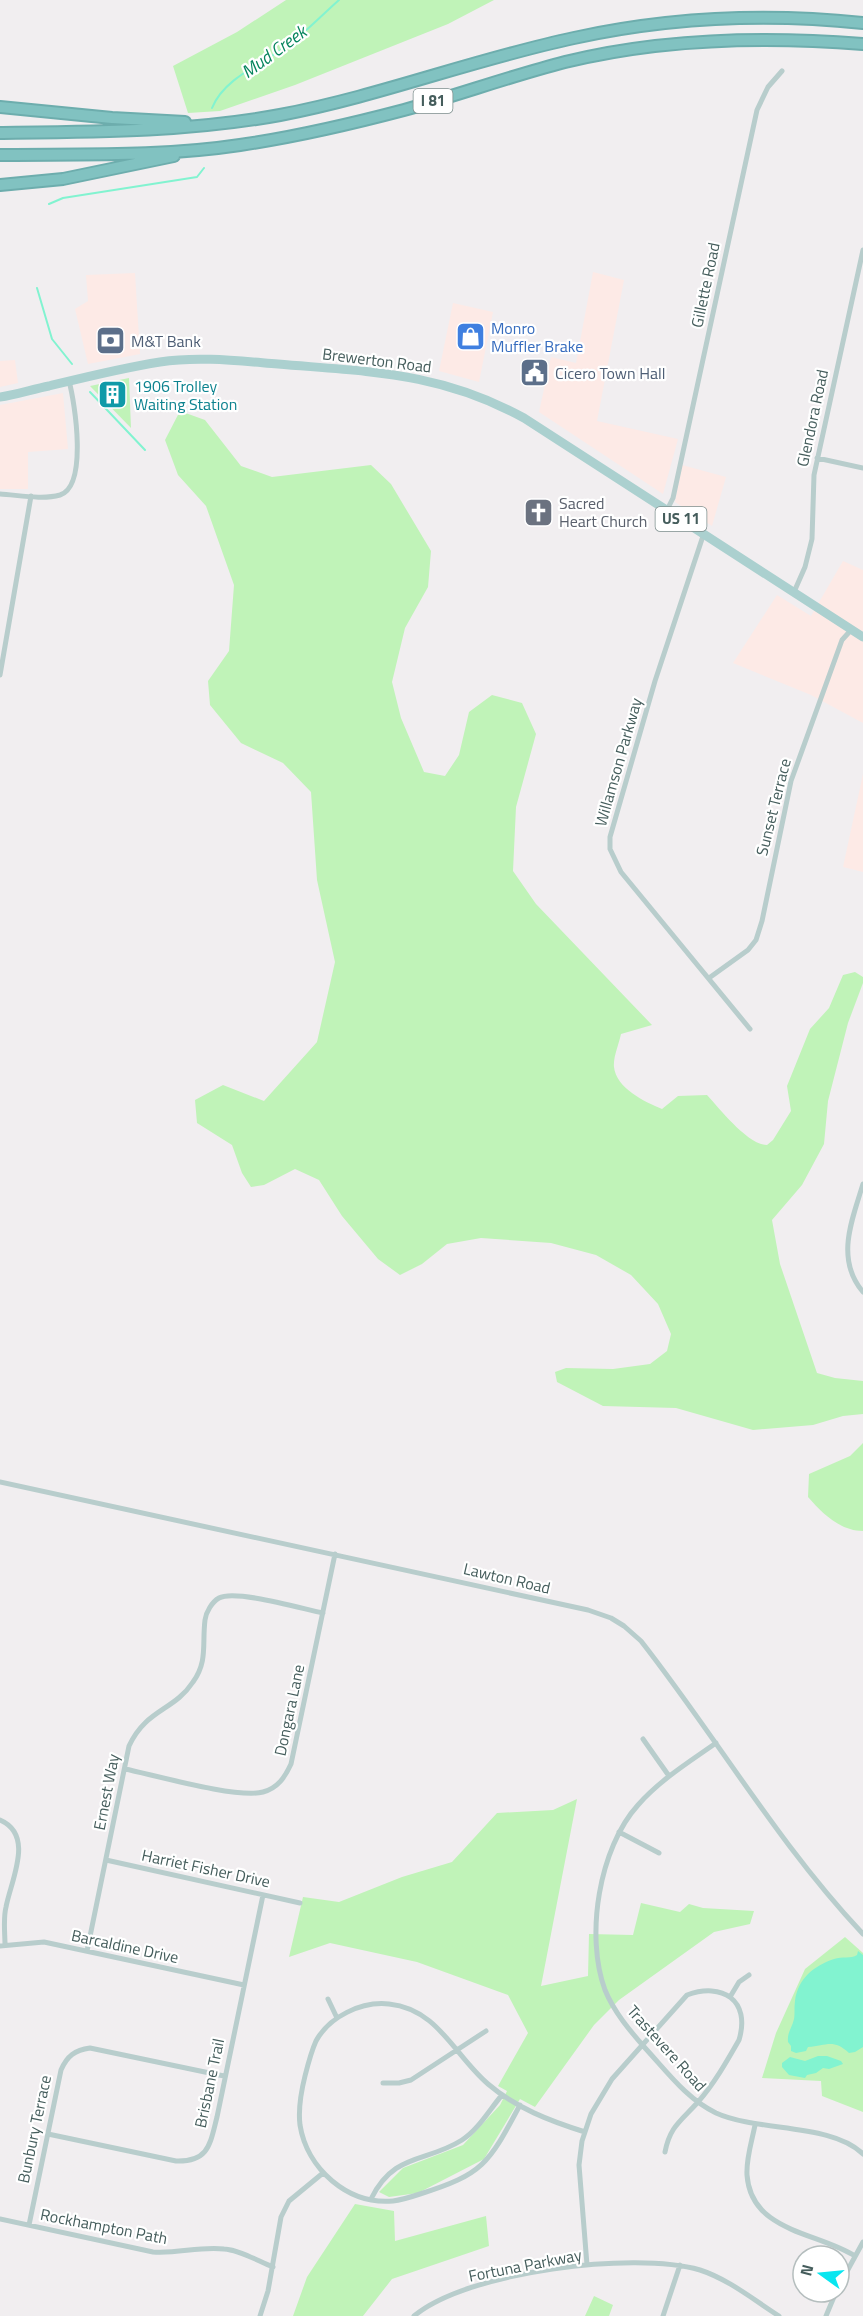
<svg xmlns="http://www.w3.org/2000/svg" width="863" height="2316" font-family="'Titillium Web',sans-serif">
	<rect width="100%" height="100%" fill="#f1eef0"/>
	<path fill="#fdeae6" d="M593,272L624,280L597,421L678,439L663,494L539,412L551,357L576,363Z
		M135,273L140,354L88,364L75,309L88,301L86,275Z
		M453,303L493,312L479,382L439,371Z
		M15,360L18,383L0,387V361Z
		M63,393L68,449L28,452V489H0V405Z
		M682,465L726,477L712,526L675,502Z
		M843,561L863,570V723L811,695L733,663L777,595L811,616Z
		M863,774V872L843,867Z"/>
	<path fill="#c0f3b8" d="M286,0H494L448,24L295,85L220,111L188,113L173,66L237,32Z
		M129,378L131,428L90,386Z
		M180,411L205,420L241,466L272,477L371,465L391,484L431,551L428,587L405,628L392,682L401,718L424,772L445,776L459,755L469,712L492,695L522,703L536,734L516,807L513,871L536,904L652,1025L621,1034C619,1044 613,1057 614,1067C616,1088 645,1102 662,1109L678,1096L707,1095C720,1109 748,1145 767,1145L773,1140L791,1111L787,1086L810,1029L829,1008L843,975L855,972L863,977V983L848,1023L828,1101L824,1144L802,1185L772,1220L780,1264L817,1373L835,1378L863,1381V1414L843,1416L813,1425L753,1430L676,1408L603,1406L557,1382L555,1372L566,1368L613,1369L650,1364L667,1351L671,1334L658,1304L631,1275L596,1255L551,1243L481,1238L447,1244L422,1264L400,1275L378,1259L342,1216L319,1180L295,1169L264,1185L251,1187L242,1173L232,1145L197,1123L195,1100L223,1085L264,1101L317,1042L335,962L317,880L311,792L283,763L241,743L210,705L208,681L229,651L234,585L206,506L178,475L165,440Z
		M863,1443V1531C840,1531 822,1513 808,1497L809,1474L850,1456Z
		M577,1799L541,1986L588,1976L589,1934L633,1935L641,1903L680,1912L689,1904L703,1908L754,1911L750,1924L714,1932L619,2000L594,2025L535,2107L520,2099L484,2159L418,2193L389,2197L379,2192L403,2168L463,2145L500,2105L507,2091L498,2086L528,2033L508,1995L417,1962L330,1943L289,1957L303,1897L339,1902L402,1877L452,1862L497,1813L553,1810Z
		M845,1937L863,1953V2112L822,2096L821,2081L762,2078L776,2033L805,1969Z
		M355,2204L394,2211L395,2241L486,2216L489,2246L392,2279L363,2316H293L307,2277Z
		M594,2296L613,2305L609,2316H585Z"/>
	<path fill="#82f3d0" d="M858,1951L863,1955V2047L855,2052L849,2053C833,2038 826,2046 808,2047L806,2051L796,2053L791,2051V2046L788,2042C787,2032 792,2028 794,2019C795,2014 794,2007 795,2001C798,1978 814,1966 834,1959C842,1956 851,1959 857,1955Z
		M818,2056H827L841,2061L843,2064L829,2069L823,2068L816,2073L807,2075L805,2078L789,2075L782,2067V2063L790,2057L805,2061Z"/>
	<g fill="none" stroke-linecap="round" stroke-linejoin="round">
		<path stroke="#82f3d0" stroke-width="2" d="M212,108C224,78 262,64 287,46C305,33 322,15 339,0
			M49,204L63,198L197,177L204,168
			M37,288L52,339L72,364
			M90,392L145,450"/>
		<defs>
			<path id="motorway" d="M0,107L112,118L185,122
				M0,133C94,132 188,132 280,115C380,96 475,59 574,38C670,17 766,13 863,23
				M0,155C80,154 161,157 240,145C295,137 351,124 404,110C458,95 511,76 565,62C663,38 763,36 863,44
				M0,185L63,179L174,156"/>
		</defs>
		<use href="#motorway" stroke="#6dadad" stroke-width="14"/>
		<path stroke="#b8cdcc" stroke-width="5" d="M817,458L863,468
			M0,494C18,495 42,500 60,495C88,486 75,403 69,381
			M667,510L673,498L757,110L768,87L782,71
			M704,533L655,681L610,837V849L621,872L750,1029
			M794,592L805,567L812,539L814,475L863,250
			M0,675L31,496
			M709,978L748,950L756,940L762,921L791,781L842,640L852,629
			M863,1184C852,1220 835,1259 863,1292
			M0,1482L588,1610L611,1618L624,1626L641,1641C717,1738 779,1845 863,1934
			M643,1739L669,1776
			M716,1743C689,1762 660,1780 638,1805C599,1848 585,1936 605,1990C614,2012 630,2031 646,2049C668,2073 687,2099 716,2113C758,2132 832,2123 863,2154
			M125,1769C154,1775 238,1799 263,1792C278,1788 285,1777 291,1764L335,1554
			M0,1820C35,1835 11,1880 6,1907C3,1919 5,1933 5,1945
			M619,1832L659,1853
			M106,1860L300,1903
			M0,1946L44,1942L244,1985
			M87,1951L129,1746C146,1709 174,1711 193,1682C208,1661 202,1644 205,1620C206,1612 212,1602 219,1598C235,1589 303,1609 323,1613
			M730,1997L739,1982L749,1975
			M328,1999L337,2018
			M383,2083H399L411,2080L486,2031
			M520,2105C489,2163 484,2174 420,2194C411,2197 402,2200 393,2201C348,2205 307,2169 300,2125C298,2109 301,2092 305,2076C308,2064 311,2052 316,2041C329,2017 361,2001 389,2004C438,2009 454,2055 488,2084C516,2108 550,2121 585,2132
			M755,2125C752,2141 746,2158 747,2175C751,2232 817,2232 855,2256
			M48,2134L176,2161C209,2162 210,2144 217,2117L263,1895
			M371,2199C394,2152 426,2163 462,2140C478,2130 490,2109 502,2095
			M0,2219L153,2252C177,2254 200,2246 224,2249C240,2250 258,2261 273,2267
			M29,2225L61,2070C67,2056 75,2050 90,2048L224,2076
			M587,2265L579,2165L582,2141L591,2114L612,2079L687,1995C722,1982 751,2000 739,2040C727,2061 714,2084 698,2102C681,2121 670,2126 665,2152
			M839,2286L863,2242
			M260,2316L268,2291L281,2217L289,2201L323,2173
			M414,2316C468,2271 634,2251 700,2270C728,2279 754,2300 779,2316
			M663,2316L680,2265
			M826,2316L836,2292"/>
		<path stroke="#abd0cf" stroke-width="9" d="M0,397C16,395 33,389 49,386C86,377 122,368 160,362C198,356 240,361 278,364C371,372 440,372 524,418L863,637"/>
		<use href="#motorway" stroke="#81c2c1" stroke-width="10"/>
	</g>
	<defs>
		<symbol id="shop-square" viewBox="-11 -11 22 22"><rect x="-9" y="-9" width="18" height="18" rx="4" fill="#3f7fe0" stroke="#fff"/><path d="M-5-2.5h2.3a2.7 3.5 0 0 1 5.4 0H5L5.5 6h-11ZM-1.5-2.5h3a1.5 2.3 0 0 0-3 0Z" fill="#fff"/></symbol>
		<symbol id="bank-square" viewBox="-11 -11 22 22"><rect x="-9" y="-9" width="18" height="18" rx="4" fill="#5c6f8a" stroke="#fff"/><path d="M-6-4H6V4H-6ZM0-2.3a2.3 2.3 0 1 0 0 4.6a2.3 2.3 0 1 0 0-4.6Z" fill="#fff"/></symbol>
		<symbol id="civic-square" viewBox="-11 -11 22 22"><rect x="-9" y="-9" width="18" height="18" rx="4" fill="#5c6f8a" stroke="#fff"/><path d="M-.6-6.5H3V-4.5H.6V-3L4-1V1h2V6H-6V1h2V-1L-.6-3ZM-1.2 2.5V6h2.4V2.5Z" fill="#fff"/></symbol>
		<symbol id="building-square" viewBox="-11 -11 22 22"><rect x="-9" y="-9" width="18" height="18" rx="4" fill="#0f9aa8" stroke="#fff"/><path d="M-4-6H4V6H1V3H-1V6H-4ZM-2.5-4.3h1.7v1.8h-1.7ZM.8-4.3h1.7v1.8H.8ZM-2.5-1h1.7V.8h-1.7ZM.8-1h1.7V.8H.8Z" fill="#fff"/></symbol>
		<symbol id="church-square" viewBox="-11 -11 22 22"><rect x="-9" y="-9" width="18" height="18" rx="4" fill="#6b7280" stroke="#fff"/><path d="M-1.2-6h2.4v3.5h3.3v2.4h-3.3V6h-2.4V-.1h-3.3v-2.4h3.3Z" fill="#fff"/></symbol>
	</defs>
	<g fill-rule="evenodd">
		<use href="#shop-square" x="454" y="320" width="33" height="33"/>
		<use href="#bank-square" x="94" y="324" width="33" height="33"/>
		<use href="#civic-square" x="518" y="356" width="33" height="33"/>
		<use href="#building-square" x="96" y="378" width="33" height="33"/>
		<use href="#church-square" x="522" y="496" width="33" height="33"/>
	</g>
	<g text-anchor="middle" stroke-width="4.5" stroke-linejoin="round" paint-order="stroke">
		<g fill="#fff" stroke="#7d8e8d" stroke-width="1.5">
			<rect x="413.5" y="89" width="39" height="24" rx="4.5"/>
			<rect x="655.5" y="507" width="51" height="24" rx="4.5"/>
		</g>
		<g font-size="15" font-weight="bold" fill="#455d5c">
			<text x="433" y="106">I 81</text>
			<text x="681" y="524">US 11</text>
		</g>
		<g font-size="16" fill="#455d5c" stroke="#fff">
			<text transform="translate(705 285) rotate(-78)" y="6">Gillette Road</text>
			<text transform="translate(377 360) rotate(7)" y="6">Brewerton Road</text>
			<text transform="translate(812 418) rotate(-78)" y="6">Glendora Road</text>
			<text transform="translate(618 762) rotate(-74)" y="6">Willamson Parkway</text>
			<text transform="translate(773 807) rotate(-76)" y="6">Sunset Terrace</text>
			<text transform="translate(507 1578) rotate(13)" y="6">Lawton Road</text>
			<text transform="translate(289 1710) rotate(-78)" y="6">Dongara Lane</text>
			<text transform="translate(106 1792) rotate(-79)" y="6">Ernest Way</text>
			<text transform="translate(206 1868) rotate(12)" y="6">Harriet Fisher Drive</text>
			<text transform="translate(125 1946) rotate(12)" y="6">Barcaldine Drive</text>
			<text transform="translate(667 2048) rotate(48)" y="6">Trastevere Road</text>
			<text transform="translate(209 2083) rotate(-78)" y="6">Brisbane Trail</text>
			<text transform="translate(34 2129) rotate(-78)" y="6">Bunbury Terrace</text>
			<text transform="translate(104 2226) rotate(11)" y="6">Rockhampton Path</text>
			<text transform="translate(525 2265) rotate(-11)" y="6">Fortuna Parkway</text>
		</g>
		<g font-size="16" fill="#366cbe" stroke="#fff" text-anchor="start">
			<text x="491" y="334">Monro<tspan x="491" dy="18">Muffler Brake</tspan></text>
		</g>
		<g font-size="16" fill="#4e5e75" stroke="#fff" text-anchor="start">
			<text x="131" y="347">M&amp;T Bank</text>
			<text x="555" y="379">Cicero Town Hall</text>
		</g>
		<g font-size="16" fill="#0d838f" stroke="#fff" text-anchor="start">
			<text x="134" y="392">1906 Trolley<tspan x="134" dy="18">Waiting Station</tspan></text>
		</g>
		<g font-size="16" fill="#5b616d" stroke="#fff" text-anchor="start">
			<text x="559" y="509">Sacred<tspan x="559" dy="18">Heart Church</tspan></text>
		</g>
		<g font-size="18" font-style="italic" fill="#05845c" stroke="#fff">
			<text transform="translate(274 52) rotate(-36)" y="6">Mud Creek</text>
		</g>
	</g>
	<g transform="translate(821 2274) rotate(285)"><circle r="28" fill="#ffffff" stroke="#b5bebe" stroke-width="1.5"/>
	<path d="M0-4.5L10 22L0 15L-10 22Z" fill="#09e6f0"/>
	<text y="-9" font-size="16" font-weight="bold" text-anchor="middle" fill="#455d5c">N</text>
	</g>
</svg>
